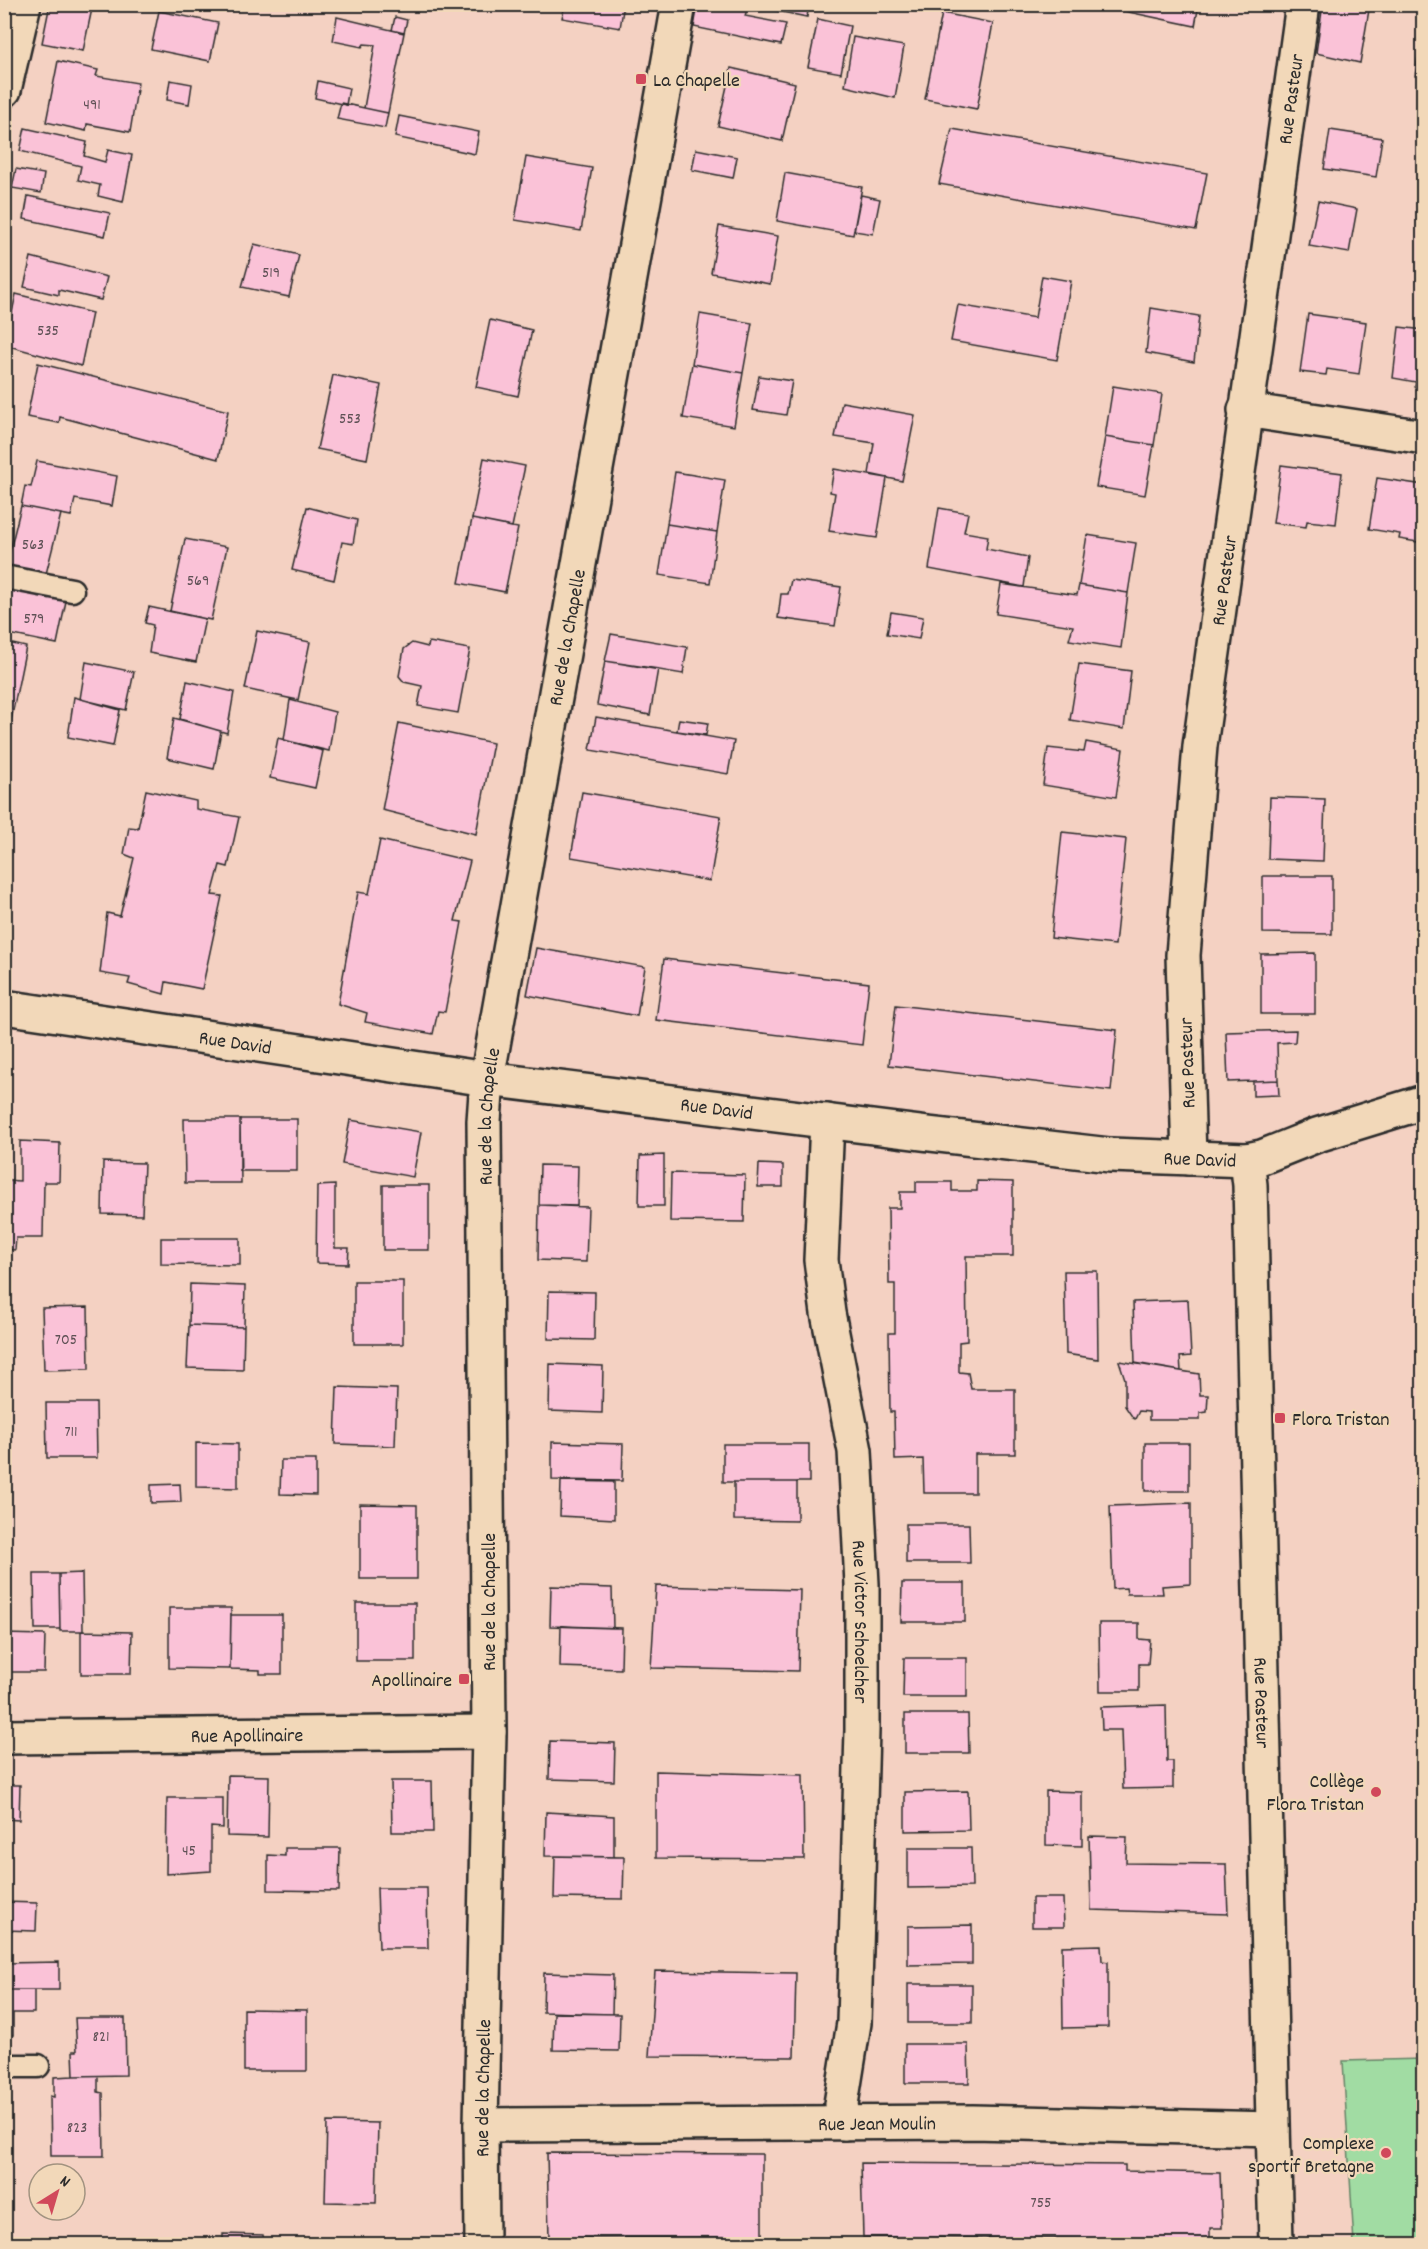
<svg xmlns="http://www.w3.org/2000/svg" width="1428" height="2249" font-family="Dekko,sans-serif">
	<rect width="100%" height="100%" fill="#f4d1c2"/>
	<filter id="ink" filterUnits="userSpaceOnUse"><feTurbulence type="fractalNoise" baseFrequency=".0167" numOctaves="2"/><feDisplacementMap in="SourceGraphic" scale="12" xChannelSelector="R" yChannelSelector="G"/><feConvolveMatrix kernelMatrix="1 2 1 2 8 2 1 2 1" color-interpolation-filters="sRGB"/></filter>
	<g filter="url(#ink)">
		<path fill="#a1dca3" stroke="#668467" stroke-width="1.5" d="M1423,2059V2244H1354L1343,2061Z"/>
		<path fill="#fac2d7" stroke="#2b2b2b" stroke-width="1.5" d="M50,4H93L83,51L42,43Z
			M565,4H624L620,28L562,18Z
			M698,4H722L747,9L745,16L786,24L781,45L694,27Z
			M743,4H809L807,17Z
			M1091,4H1199L1195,26Z
			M1323,4H1370L1360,63L1316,53Z
			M159,11L218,23L210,61L151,49Z
			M942,13L993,23L977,109L925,99Z
			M1424,16V94H1421L1422,78L1415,76Z
			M337,17L404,33L388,113L364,108L375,45L364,44L362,47L333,41Z
			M395,17L407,20L404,33L392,30Z
			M818,19L850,26L841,73L808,67Z
			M853,37L904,46L895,98L845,86Z
			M58,61L98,70L96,76L138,83L130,132L87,124L86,131L46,122Z
			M731,68L795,83L782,141L718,126Z
			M170,80L192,84L189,104L167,100Z
			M318,81L349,88L346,105L315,98Z
			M341,103L388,113L385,128L337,119Z
			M399,116L479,132L475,154L395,137Z
			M25,128L87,142L84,156L105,162L108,150L132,155L123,202L98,196L100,185L78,180L81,166L20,151Z
			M952,129L1207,173L1196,230L939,184Z
			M1330,130L1382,138L1376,177L1324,169Z
			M696,149L737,157L733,178L692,170Z
			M526,157L592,168L581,231L515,220Z
			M16,169L44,174L41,193L12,188Z
			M785,173L862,187L853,235L777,221Z
			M861,195L880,199L873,234L854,231Z
			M28,196L110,213L105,236L24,219Z
			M1318,201L1357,209L1349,253L1309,246Z
			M719,226L778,236L770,284L711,273Z
			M254,244L299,255L289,297L242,287Z
			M31,257L107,277L101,300L59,290V295L24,287Z
			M1042,276L1071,281L1057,360L951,341L958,305L1035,318Z
			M16,294L92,313L81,366L5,345Z
			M1151,308L1199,316L1194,362L1146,353Z
			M700,314L752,323L743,373L692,364Z
			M1308,314L1366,322L1359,374L1327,369L1326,375L1300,372Z
			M490,320L532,330L518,396L476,387Z
			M1399,327L1424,330V389L1415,387L1416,382L1393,378Z
			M38,363L228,411L218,459L60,417L59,423L27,417Z
			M692,364L743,373L734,426L683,418Z
			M333,375L381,385L367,459L317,449Z
			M759,376L792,381L786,415L753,410Z
			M1113,386L1162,394L1154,445L1105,437Z
			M842,402L915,415L902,481L869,474L874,443L835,437Z
			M1105,437L1154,445L1145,495L1096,487Z
			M484,458L525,466L512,527L472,519Z
			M37,461L117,476L112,506L75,499L71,516L21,506L25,486L31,487Z
			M1281,465L1342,473L1336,524L1307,521L1306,527L1273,523Z
			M834,469L887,478L877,538L829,531L835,493L830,492Z
			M675,472L725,480L717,532L667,524Z
			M1377,478L1424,485V543L1399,539L1400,534L1369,529Z
			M21,506L61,514L45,578L5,571Z
			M307,507L357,520L353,544L342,542L334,580L292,570Z
			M939,508L968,513L964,532L988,536L986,549L1028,557L1024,587L929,569Z
			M472,519L518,528L505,592L459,583Z
			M667,524L717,532L710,583L659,575Z
			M1087,535L1136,543L1128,593L1079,585Z
			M185,539L227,547L211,620L170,611Z
			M791,580L841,587L835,626L778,618L781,594H788Z
			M1001,584L1077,595L1079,585L1128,593L1121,648L1069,640L1073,626L996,614Z
			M4,588L66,601L57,644L4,633Z
			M149,607L205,619L196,662L149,653L153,625L145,623Z
			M891,612L923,617L919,639L887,634Z
			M257,631L310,642L298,700L245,689Z
			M611,634L687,647L683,674L605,661Z
			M4,642L26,647L8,735L4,734Z
			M429,642L470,649L458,713L418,706L422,686L404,682L399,676L404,649L412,643L428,647Z
			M605,661L658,669L650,715L597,705Z
			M86,662L134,672L126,710L80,699Z
			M1079,664L1131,671L1124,729L1070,720Z
			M187,681L234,692L227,733L180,719Z
			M74,697L120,710L113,746L68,737Z
			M290,700L335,712L329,751L284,740Z
			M596,717L734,741L728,774L590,750Z
			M174,718L221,731L214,769L167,758Z
			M679,719L708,723L706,735L677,731Z
			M399,723L493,743L476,834L382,810Z
			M278,738L323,751L315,788L270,778Z
			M1086,742L1123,749L1116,797L1043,785L1048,748L1084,752Z
			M146,790L196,801V809L239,817L228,867L220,865L212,895L222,896L202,989L166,982L164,994L128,984L130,978L100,973L107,913L120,916L134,858L124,854L129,827L138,828Z
			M582,792L721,816L710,881L571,857Z
			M1270,797L1325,799L1323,861L1268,859Z
			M1062,832L1126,839L1115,945L1051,938Z
			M380,840L470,861L455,921L462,922L445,1012L438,1011L433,1034L365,1022L367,1013L338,1004L358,892L369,894Z
			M1263,876H1332V934L1263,933Z
			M536,948L645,967L637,1016L527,995Z
			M1315,953V1014H1261V954Z
			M664,959L869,983L862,1045L656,1020Z
			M896,1005L1117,1030L1111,1091L889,1065Z
			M1296,1030L1295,1042L1277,1043L1278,1080L1228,1082L1226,1032Z
			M1278,1080L1279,1095L1253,1096V1081Z
			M184,1119H240L241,1183H185Z
			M240,1119H297V1171H240Z
			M350,1120L421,1132L413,1177L342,1164Z
			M20,1141L60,1143L59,1182H44L43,1238H16L15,1250L4,1249V1180L20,1181Z
			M664,1155V1206H639L640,1156Z
			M103,1162L144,1163L142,1215L102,1214Z
			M759,1164L783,1165V1187H758Z
			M540,1165L578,1166L577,1206L539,1205Z
			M671,1173L745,1175L744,1222L670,1221Z
			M977,1181L1013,1182V1256H966L967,1341L959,1342V1372L968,1373L971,1389H1015V1454H975V1493H924L923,1459L895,1460L894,1412H890L889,1333H895V1284H889L888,1208H900V1192H916V1182H952V1191H977Z
			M335,1185V1248H349L348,1264L316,1263L317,1186Z
			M383,1185H429V1250H383Z
			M539,1205L588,1207L586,1262L538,1260Z
			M161,1238H240V1265L161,1264Z
			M1064,1271H1097L1098,1359L1066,1354Z
			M354,1281H403V1344H354Z
			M190,1284L245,1286L244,1327L189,1325Z
			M549,1291L595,1292L594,1340L548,1339Z
			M1188,1300L1191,1356L1180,1357L1181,1371L1135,1363L1133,1302Z
			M88,1307L89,1369L44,1370L42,1308Z
			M189,1325L244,1327L243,1370L187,1368Z
			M1119,1361L1199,1374L1200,1395H1208L1207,1412L1200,1413V1420H1149V1412L1139,1411L1135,1419L1133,1418L1125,1406V1379Z
			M550,1364L603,1366L602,1413L549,1411Z
			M337,1387L397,1389L395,1446L335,1444Z
			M46,1403H96L97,1458H47Z
			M552,1442L623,1444L622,1481L552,1480Z
			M196,1443L238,1444V1488L196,1487Z
			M1145,1443H1189V1491H1145Z
			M723,1444H809V1482H723Z
			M281,1460H316V1495L280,1494Z
			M561,1481L614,1482V1519L560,1516Z
			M734,1482H797V1521L734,1520Z
			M180,1484L181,1502L151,1503V1485Z
			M1191,1503V1584L1162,1586L1163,1594H1127L1126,1588L1113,1589L1110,1506Z
			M360,1504L417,1505V1579H360Z
			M906,1524H969L970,1563H906Z
			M82,1573L83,1631H60L59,1574Z
			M34,1574H59L60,1629H35Z
			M902,1583H965V1622H901Z
			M551,1586L612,1588L613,1628L550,1626Z
			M656,1586L800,1590L798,1671L651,1668Z
			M356,1603H415V1661H356Z
			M169,1608H231L230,1669L169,1668Z
			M231,1615H282V1674H260V1670L230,1669Z
			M1099,1623H1139V1639L1150,1640L1148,1664H1139V1691H1100Z
			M561,1626L622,1628L621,1669L560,1667Z
			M81,1631L132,1632L131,1674H81Z
			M4,1634L45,1635L44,1672H4Z
			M904,1658H967V1697H903Z
			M1166,1705L1167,1761H1173V1788L1123,1789L1121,1730H1102L1101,1707Z
			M905,1714H968L969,1753H905Z
			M550,1741L615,1743L614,1781L549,1779Z
			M205,1747H227L228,1753L206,1754Z
			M656,1771L803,1775L804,1859L656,1858Z
			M228,1775L269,1776L268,1837L227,1836Z
			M391,1781H432L433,1832H392Z
			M4,1785H20L19,1820L4,1819Z
			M968,1791L969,1830L905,1831V1792Z
			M1046,1791L1082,1792V1846L1046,1845Z
			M167,1798H223V1828L211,1827V1871L166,1874Z
			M546,1812L614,1816V1857L545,1856Z
			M1089,1836L1127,1837L1126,1863L1226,1864L1228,1914L1091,1910Z
			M285,1848H340L339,1891L268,1890V1855L285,1856Z
			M908,1848H971L972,1887L908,1888Z
			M555,1856L624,1857L623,1899L554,1898Z
			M377,1888H427L428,1948H379Z
			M1032,1898H1063L1064,1927H1032Z
			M4,1902L37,1903L36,1931L4,1930Z
			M972,1925V1964L908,1965V1926Z
			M1101,1945L1102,1961L1108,1962V2027L1063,2028L1062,1946Z
			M59,1962V1990H4V1963Z
			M655,1971L796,1973L794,2057L649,2056Z
			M544,1973L613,1975L612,2014L543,2012Z
			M908,1984H972V2023H908Z
			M4,1990H34V2013H13V2035H4Z
			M244,2009L307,2010V2071H244Z
			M554,2013L620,2014L619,2051L553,2050Z
			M75,2018H125L126,2075L74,2076L73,2051H77Z
			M905,2044H968L969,2083H905Z
			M74,2076H98V2092L103,2093L104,2156H51L50,2096L54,2097V2077Z
			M327,2122L378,2123L376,2203L325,2202Z
			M547,2153L762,2154V2237L549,2238Z
			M861,2163L1125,2165V2171L1220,2173L1222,2228H1210V2244H1140V2239H1126L863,2237Z
			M223,2234L263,2235L264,2244H223Z"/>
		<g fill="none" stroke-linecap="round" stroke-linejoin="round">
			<defs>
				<path id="service" d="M4,577L72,590
					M4,2066H38"/>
				<g id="minor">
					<path d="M4,90L24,4"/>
					<path d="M1245,410L1424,437"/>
					<path id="s1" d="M4,1007L487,1079L929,1134L1110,1155L1247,1160L1262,1157L1317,1135L1424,1102"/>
					<path id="s2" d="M827,1121L821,1260L828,1313L855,1451L862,1584V1730L854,2023L841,2104L844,2123"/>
					<path id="s3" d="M1189,1158L1183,955L1200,746L1303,4"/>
					<path id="s4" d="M1247,1160L1250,1185L1276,2244"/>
					<path id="s5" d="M4,1737L489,1732"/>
					<path id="s6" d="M481,2125L973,2122L1273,2129"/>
					<path id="s7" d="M482,2244L481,2125L489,1732L484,1121L487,1079L679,4"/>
				</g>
			</defs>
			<use href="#service" stroke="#2b2b2b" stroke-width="27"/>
			<use href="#minor" stroke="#2b2b2b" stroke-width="38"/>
			<use href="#service" stroke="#f2d8b9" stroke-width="22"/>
			<use href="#minor" stroke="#f2d8b9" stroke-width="33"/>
		</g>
	</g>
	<g fill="#d1495b" stroke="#f2d8b9" stroke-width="2">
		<rect x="635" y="73" width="12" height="12" rx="3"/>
		<rect x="1274" y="1412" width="12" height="12" rx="3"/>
		<rect x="458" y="1673" width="12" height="12" rx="3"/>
		<circle cx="1376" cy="1792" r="6"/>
		<circle cx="1386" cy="2153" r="6"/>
	</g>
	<g text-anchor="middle" stroke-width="4.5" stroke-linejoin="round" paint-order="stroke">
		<g font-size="16" fill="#5f5156">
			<text x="92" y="109">491</text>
			<text x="271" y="277">519</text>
			<text x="48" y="335">535</text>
			<text x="350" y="423">553</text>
			<text x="33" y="549">563</text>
			<text x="198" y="585">569</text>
			<text x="34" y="623">579</text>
			<text x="66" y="1344">705</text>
			<text x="71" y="1436">711</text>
			<text x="189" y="1855">45</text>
			<text x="101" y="2041">821</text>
			<text x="77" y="2132">823</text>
			<text x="1041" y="2207">755</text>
		</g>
		<g font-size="20" fill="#2b2b2b" stroke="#f2d8b9" text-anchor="end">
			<text x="653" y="86" text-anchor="start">La Chapelle</text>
			<text x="1292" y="1425" text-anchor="start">Flora Tristan</text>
			<text x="452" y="1686">Apollinaire</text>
			<text x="1364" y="1787">Collège<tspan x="1364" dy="23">Flora Tristan</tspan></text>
			<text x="1374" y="2149">Complexe<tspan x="1374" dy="23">sportif Bretagne</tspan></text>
		</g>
		<g font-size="20" fill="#2b2b2b" stroke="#f2d8b9">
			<text dy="7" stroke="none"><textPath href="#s3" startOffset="1066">Rue Pasteur</textPath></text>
			<text dy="7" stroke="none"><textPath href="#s3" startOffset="580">Rue Pasteur</textPath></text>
			<text dy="7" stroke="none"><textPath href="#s7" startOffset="1614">Rue de la Chapelle</textPath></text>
			<text dy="7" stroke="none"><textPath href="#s1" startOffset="234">Rue David</textPath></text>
			<text transform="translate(1186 1063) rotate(-92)" y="7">Rue Pasteur</text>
			<text dy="7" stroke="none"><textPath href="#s1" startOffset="720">Rue David</textPath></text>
			<text dy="7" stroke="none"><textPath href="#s7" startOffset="1128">Rue de la Chapelle</textPath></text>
			<text dy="7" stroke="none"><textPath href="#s1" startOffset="1206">Rue David</textPath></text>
			<text transform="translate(488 1602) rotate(-90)" y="7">Rue de la Chapelle</text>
			<text dy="7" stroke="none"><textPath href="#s2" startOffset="504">Rue Victor Schoelcher</textPath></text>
			<text dy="7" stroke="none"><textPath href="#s4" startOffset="543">Rue Pasteur</textPath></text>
			<text dy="7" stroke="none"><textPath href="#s5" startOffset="243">Rue Apollinaire</textPath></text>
			<text dy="7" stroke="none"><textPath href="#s7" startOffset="156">Rue de la Chapelle</textPath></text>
			<text dy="7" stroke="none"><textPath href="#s6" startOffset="396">Rue Jean Moulin</textPath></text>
		</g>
	</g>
	<rect width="1428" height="2249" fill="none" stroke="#f2d8b9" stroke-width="24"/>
	<rect x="12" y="12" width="1404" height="2225" fill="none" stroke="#2b2b2b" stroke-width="2" filter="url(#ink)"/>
	<g transform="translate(57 2192) rotate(37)"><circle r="28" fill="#f2d8b9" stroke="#a29380" stroke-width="1.5"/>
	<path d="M0-4.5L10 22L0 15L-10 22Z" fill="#d1495b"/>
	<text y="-9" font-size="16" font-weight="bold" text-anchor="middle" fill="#2b2b2b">N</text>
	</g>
</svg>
